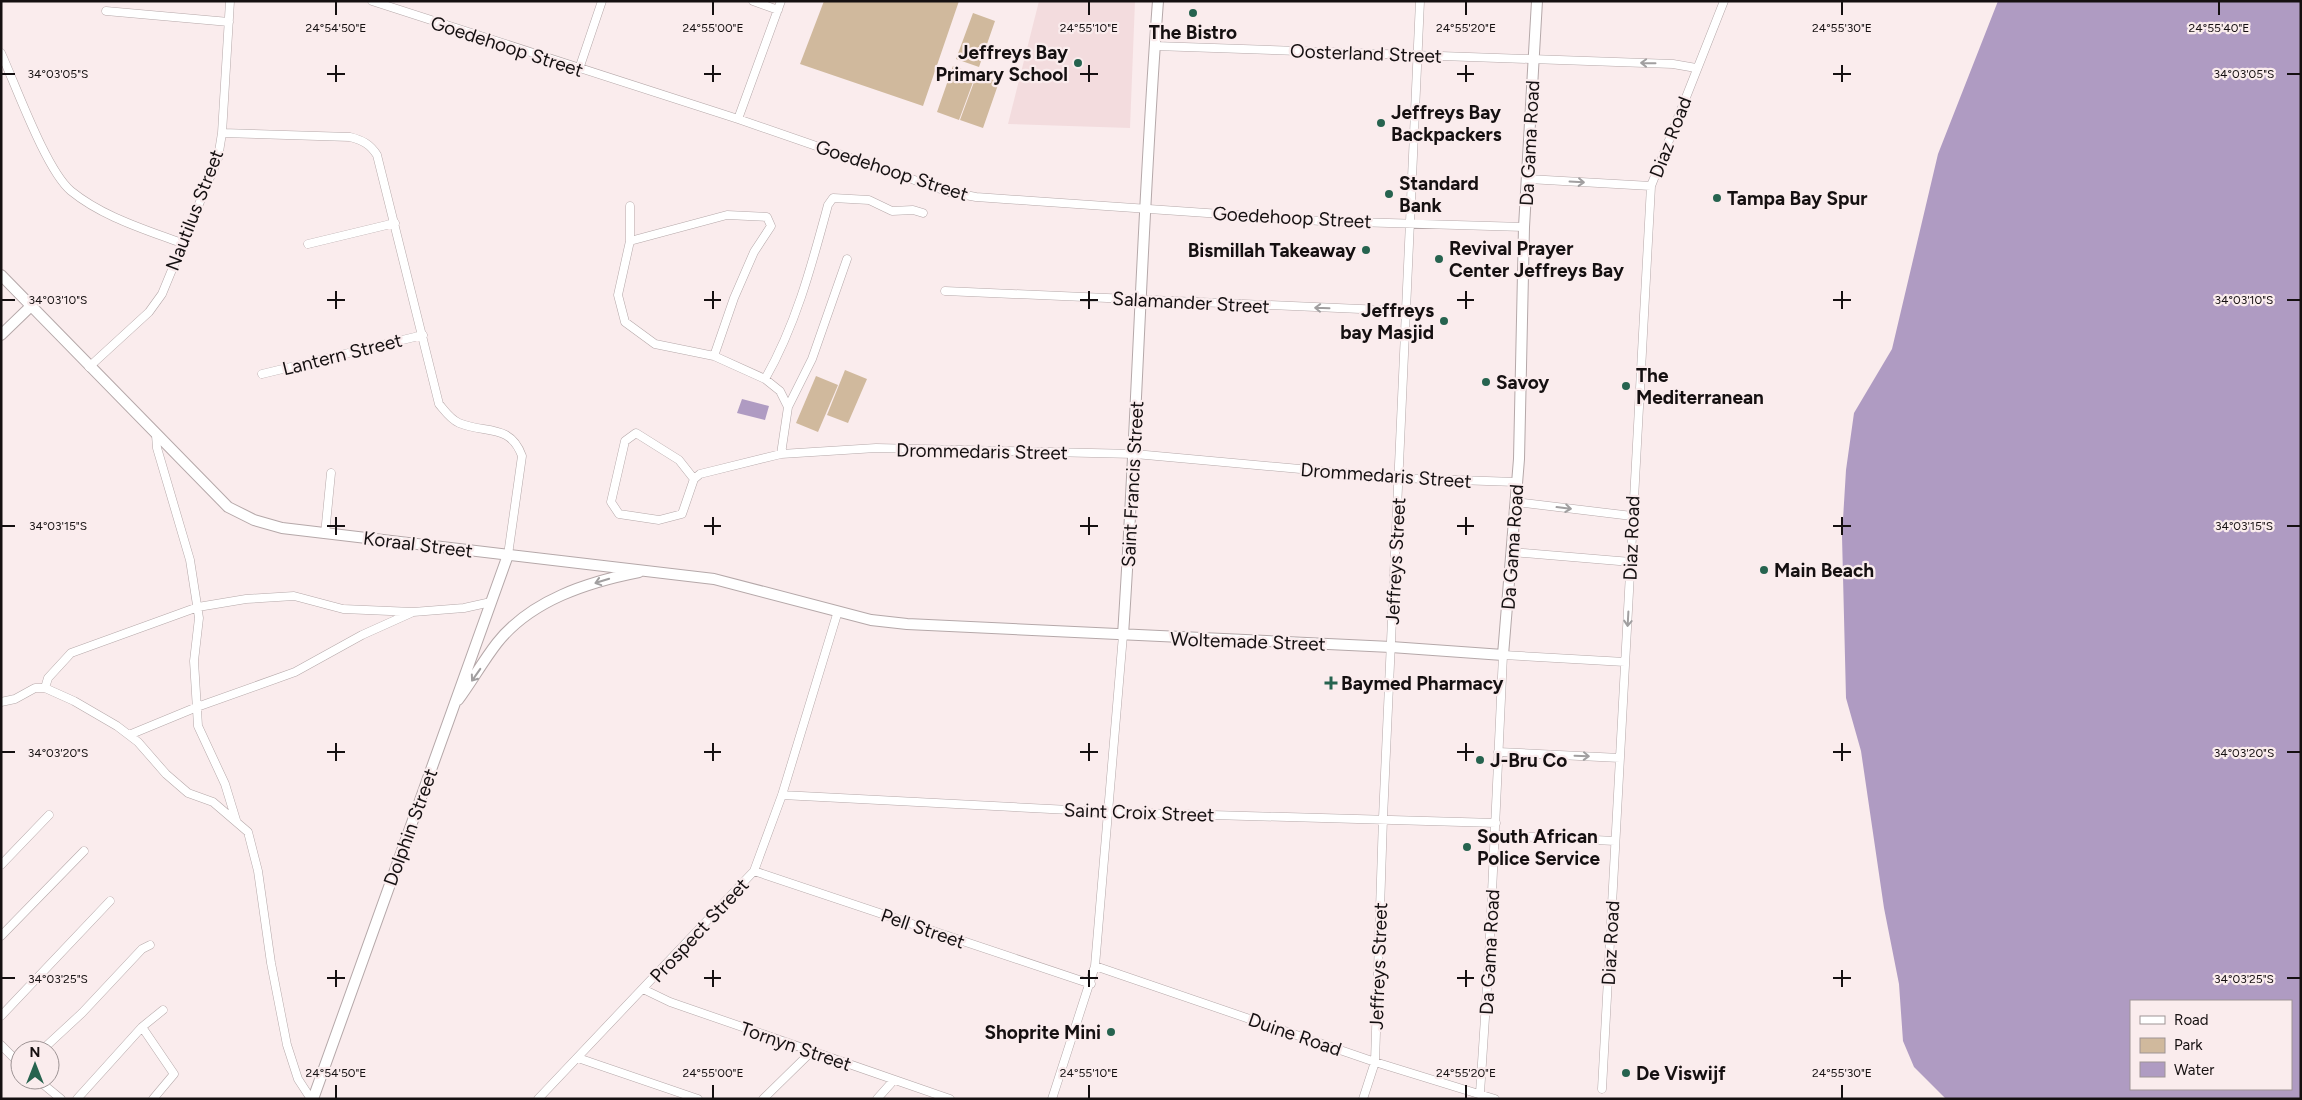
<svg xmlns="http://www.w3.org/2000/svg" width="2302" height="1100" font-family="Figtree,sans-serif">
	<rect width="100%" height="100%" fill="#faeced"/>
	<path fill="#f3dcde" d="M1039,1H1135L1130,128L1008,124Z"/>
	<path fill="#d0b99d" d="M824,1H959L923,106L800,64Z
		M973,13L995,21L979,67L956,59Z
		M953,66L976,74L959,120L937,112Z
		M977,74L999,82L983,128L960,120Z
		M845,370L867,379L848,423L827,415Z
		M816,376L838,385L818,432L796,423Z"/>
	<path fill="#af9bc2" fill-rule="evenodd" d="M1998,1H2301V1099H1946L1914,1067L1903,1041L1899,984L1884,908L1861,751L1846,698L1842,536L1846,470L1854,413L1892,349L1938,154ZM2131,1001H2291V1089H2131Z
		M742,399L769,406L765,420L737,413Z"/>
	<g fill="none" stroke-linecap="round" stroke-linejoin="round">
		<defs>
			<path id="minor" d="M372,1L738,119L949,192L976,197L1033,201L1321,221L1524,227
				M753,1L778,10
				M106,11L229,22
				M1155,46L1673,64L1696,68
				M1,53C16,86 46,170 71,191C103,217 144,229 181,243
				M579,69L602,1
				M738,119L781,1
				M222,133L350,137C362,140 370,144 377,155L439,404C445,411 450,419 459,423C485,434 510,423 522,456L508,555
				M1528,179L1651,186
				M630,206V241L618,295L625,322L655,344L714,356L765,379L780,391L788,407
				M630,241L727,215L767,217L771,226L754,252L734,298L714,356
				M308,244L395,223
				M945,291L1406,311
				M89,367L149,312L162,294L218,158L222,133L230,1
				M262,374L423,335
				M765,379C796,325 812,264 828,205L833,198L869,200L892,211L913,210L923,213
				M156,435L157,448L190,560L199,618L194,661L198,726L225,784L236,820
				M781,454L788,407L812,359L847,259
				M694,479L679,460L636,433L625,441L611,502L619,514L659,520L682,514L694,479L700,474L781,454L876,448L1135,454L1399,478L1516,482
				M1516,502L1632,516
				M325,534L331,473
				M1512,552L1631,562
				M45,688L48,678L71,653L198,607L246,599L294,596L343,609L413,612L464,608L491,602
				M1,702L15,699L35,688H45L74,701L117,726L138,742L166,774L188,793L213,802L248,832L258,871L271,963L287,1045L298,1079L311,1099
				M129,735L197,707L295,672L362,635L411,613
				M1498,752L1620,758
				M782,795L1109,812L1496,823
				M1495,835L1615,841
				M1,865L49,815
				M754,871L1091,984
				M1,936L84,851
				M1095,966L1375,1062L1495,1099
				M643,989L670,1002L950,1099
				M1,1016L110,901
				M142,1027L174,1074L153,1099
				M1,1045L20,1064
				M42,1050L82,1013L142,949L150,945
				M578,1058L698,1099
				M38,1080L61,1099
				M1602,1089L1651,186L1724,1
				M1480,1093L1489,957L1503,655L1625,662
				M77,1099L142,1027L163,1010
				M538,1099L754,871L782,795L838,611
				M763,1099L811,1052
				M877,1099L893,1081
				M1052,1099L1095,966L1123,635
				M1363,1099L1375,1062L1383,818L1420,1"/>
			<path id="tertiary" d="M1,275L228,507L254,520L282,528L714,579L871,620L907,624L1391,647L1503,655L1519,459L1524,227L1537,1
				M1,335L30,307
				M1123,635C1137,424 1142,212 1158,1
				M458,700C472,681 483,661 497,643C531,600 588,582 639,572
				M313,1099L508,555"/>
		</defs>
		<use href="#minor" stroke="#b5a8a9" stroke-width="9"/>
		<use href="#tertiary" stroke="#b5a8a9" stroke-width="12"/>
		<use href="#minor" stroke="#fff" stroke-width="8"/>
		<use href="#tertiary" stroke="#fff" stroke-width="10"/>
	</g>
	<defs><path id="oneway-shaft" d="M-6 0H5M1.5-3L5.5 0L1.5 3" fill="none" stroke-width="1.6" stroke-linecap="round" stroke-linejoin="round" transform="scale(1.25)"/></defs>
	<g stroke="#a19fa0">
		<use href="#oneway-shaft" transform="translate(1648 63) rotate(-179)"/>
		<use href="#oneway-shaft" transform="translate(1577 182) rotate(3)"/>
		<use href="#oneway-shaft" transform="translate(1322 308) rotate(-178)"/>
		<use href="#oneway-shaft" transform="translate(1564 508) rotate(7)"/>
		<use href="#oneway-shaft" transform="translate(602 581) rotate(163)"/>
		<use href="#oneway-shaft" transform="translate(1628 619) rotate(93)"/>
		<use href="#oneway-shaft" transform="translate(476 675) rotate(125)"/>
		<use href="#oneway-shaft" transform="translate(1582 756) rotate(2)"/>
	</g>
	<path fill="none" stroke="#151011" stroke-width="2" d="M336,2V15M713,2V15M1089,2V15M1466,2V15M1842,2V15M2219,2V15M336,65V82M713,65V82M1089,65V82M1466,65V82M1842,65V82M2,74H15M327,74H345M704,74H721M1080,74H1098M1457,74H1474M1833,74H1851M2287,74H2300M336,291V309M713,291V309M1089,291V309M1466,291V309M1842,291V309M2,300H15M327,300H345M704,300H721M1080,300H1098M1457,300H1474M1833,300H1851M2287,300H2300M336,517V535M713,517V535M1089,517V535M1466,517V535M1842,517V535M2,526H15M327,526H345M704,526H721M1080,526H1098M1457,526H1474M1833,526H1851M2287,526H2300M336,743V761M713,743V761M1089,743V761M1466,743V761M1842,743V761M2,752H15M327,752H345M704,752H721M1080,752H1098M1457,752H1474M1833,752H1851M2287,752H2300M336,970V987M713,970V987M1089,970V987M1466,970V987M1842,970V987M2,978H15M327,978H345M704,978H721M1080,978H1098M1457,978H1474M1833,978H1851M2287,978H2300M336,1085V1098M713,1085V1098M1089,1085V1098M1466,1085V1098M1842,1085V1098"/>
	<g fill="#26634f" stroke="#faeced" stroke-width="2">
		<circle cx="1193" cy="13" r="5"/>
		<circle cx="1078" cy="63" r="5"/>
		<circle cx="1381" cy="123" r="5"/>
		<circle cx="1389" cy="194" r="5"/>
		<circle cx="1717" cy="198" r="5"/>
		<circle cx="1366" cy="250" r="5"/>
		<circle cx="1439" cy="259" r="5"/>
		<circle cx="1444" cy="321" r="5"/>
		<circle cx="1486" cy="382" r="5"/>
		<circle cx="1626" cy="386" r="5"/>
		<circle cx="1764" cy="570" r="5"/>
		<path d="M1328.5 675.5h5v5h5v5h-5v5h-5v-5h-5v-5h5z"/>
		<circle cx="1480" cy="760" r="5"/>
		<circle cx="1467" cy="847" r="5"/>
		<circle cx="1111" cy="1032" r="5"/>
		<circle cx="1626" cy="1073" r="5"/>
	</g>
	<g text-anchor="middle" stroke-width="4.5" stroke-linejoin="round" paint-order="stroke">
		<g font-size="19" font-weight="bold" fill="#151011" stroke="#faeced" text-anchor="start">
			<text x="1193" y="39" text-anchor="middle">The Bistro</text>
			<text x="1068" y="59" text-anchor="end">Jeffreys Bay<tspan x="1068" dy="22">Primary School</tspan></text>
			<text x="1391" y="119">Jeffreys Bay<tspan x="1391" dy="22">Backpackers</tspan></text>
			<text x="1399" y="190">Standard<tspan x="1399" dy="22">Bank</tspan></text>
			<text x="1727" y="205">Tampa Bay Spur</text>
			<text x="1449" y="255">Revival Prayer<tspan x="1449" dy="22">Center Jeffreys Bay</tspan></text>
			<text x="1356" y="257" text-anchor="end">Bismillah Takeaway</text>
			<text x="1434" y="317" text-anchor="end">Jeffreys<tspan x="1434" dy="22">bay Masjid</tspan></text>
			<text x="1636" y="382">The<tspan x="1636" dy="22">Mediterranean</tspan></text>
			<text x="1496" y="389">Savoy</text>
			<text x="1774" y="577">Main Beach</text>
			<text x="1341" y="690">Baymed Pharmacy</text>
			<text x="1490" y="767">J-Bru Co</text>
			<text x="1477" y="843">South African<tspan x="1477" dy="22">Police Service</tspan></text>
			<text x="1101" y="1039" text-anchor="end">Shoprite Mini</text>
			<text x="1636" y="1080">De Viswijf</text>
		</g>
		<g font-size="19" fill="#151011" stroke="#faeced">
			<text transform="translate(507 46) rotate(18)" y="7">Goedehoop Street</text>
			<text transform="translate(1366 53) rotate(2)" y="7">Oosterland Street</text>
			<text transform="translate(1670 137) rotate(-69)" y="7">Diaz Road</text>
			<text transform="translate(1529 143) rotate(-87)" y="7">Da Gama Road</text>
			<text transform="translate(892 170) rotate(18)" y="7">Goedehoop Street</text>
			<text transform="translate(194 210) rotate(-69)" y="7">Nautilus Street</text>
			<text transform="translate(1292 217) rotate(3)" y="7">Goedehoop Street</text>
			<text transform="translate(1191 302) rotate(3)" y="7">Salamander Street</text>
			<text transform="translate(342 354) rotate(-14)" y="7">Lantern Street</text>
			<text transform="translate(982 451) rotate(1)" y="7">Drommedaris Street</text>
			<text transform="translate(1386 475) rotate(4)" y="7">Drommedaris Street</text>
			<text transform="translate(1132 484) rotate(-87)" y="7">Saint Francis Street</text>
			<text transform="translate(1631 538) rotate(-88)" y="7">Diaz Road</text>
			<text transform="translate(418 544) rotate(7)" y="7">Koraal Street</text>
			<text transform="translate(1512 547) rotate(-86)" y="7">Da Gama Road</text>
			<text transform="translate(1395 561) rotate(-87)" y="7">Jeffreys Street</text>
			<text transform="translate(1248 641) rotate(2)" y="7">Woltemade Street</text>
			<text transform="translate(1139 812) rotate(2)" y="7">Saint Croix Street</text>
			<text transform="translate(410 827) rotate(-70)" y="7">Dolphin Street</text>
			<text transform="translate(923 928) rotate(19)" y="7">Pell Street</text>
			<text transform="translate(699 930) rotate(-47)" y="7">Prospect Street</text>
			<text transform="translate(1610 943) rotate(-87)" y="7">Diaz Road</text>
			<text transform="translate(1489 952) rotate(-87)" y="7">Da Gama Road</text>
			<text transform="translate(1378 966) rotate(-88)" y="7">Jeffreys Street</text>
			<text transform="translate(1295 1034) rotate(19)" y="7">Duine Road</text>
			<text transform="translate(796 1046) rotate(19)" y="7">Tornyn Street</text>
		</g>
	</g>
	<g font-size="12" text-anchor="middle" fill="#151011" stroke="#faeced" stroke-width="4.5" stroke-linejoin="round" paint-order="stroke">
		<text x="336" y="32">24°54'50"E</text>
		<text x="713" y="32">24°55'00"E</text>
		<text x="1089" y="32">24°55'10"E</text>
		<text x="1466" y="32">24°55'20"E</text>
		<text x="1842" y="32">24°55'30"E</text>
		<text x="2219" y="32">24°55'40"E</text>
		<text x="58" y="78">34°03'05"S</text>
		<text x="2244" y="78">34°03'05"S</text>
		<text x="58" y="304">34°03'10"S</text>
		<text x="2244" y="304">34°03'10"S</text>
		<text x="58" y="530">34°03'15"S</text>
		<text x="2244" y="530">34°03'15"S</text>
		<text x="58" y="757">34°03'20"S</text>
		<text x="2244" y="757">34°03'20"S</text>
		<text x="58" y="983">34°03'25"S</text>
		<text x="2244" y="983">34°03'25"S</text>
		<text x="336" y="1077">24°54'50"E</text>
		<text x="713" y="1077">24°55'00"E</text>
		<text x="1089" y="1077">24°55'10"E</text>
		<text x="1466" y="1077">24°55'20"E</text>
		<text x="1842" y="1077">24°55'30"E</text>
	</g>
	<rect width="2302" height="1100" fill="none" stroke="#151011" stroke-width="5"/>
	<rect x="2130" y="1000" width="162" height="90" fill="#faeced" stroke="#9e9495"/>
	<rect x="2140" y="1016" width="25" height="8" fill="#ffffff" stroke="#9e9495"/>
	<text x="2174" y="1025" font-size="15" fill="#151011">Road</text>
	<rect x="2140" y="1038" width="25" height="15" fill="#d0b99d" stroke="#9e9495"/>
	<text x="2174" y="1050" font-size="15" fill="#151011">Park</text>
	<rect x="2140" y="1062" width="25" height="15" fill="#af9bc2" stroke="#9e9495"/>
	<text x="2174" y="1075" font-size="15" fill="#151011">Water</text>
	<g transform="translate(35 1065)"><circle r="24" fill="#faeced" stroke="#9e9495"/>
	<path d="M0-4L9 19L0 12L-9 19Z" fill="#26634f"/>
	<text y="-8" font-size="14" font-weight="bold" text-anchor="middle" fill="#151011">N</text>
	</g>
</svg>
